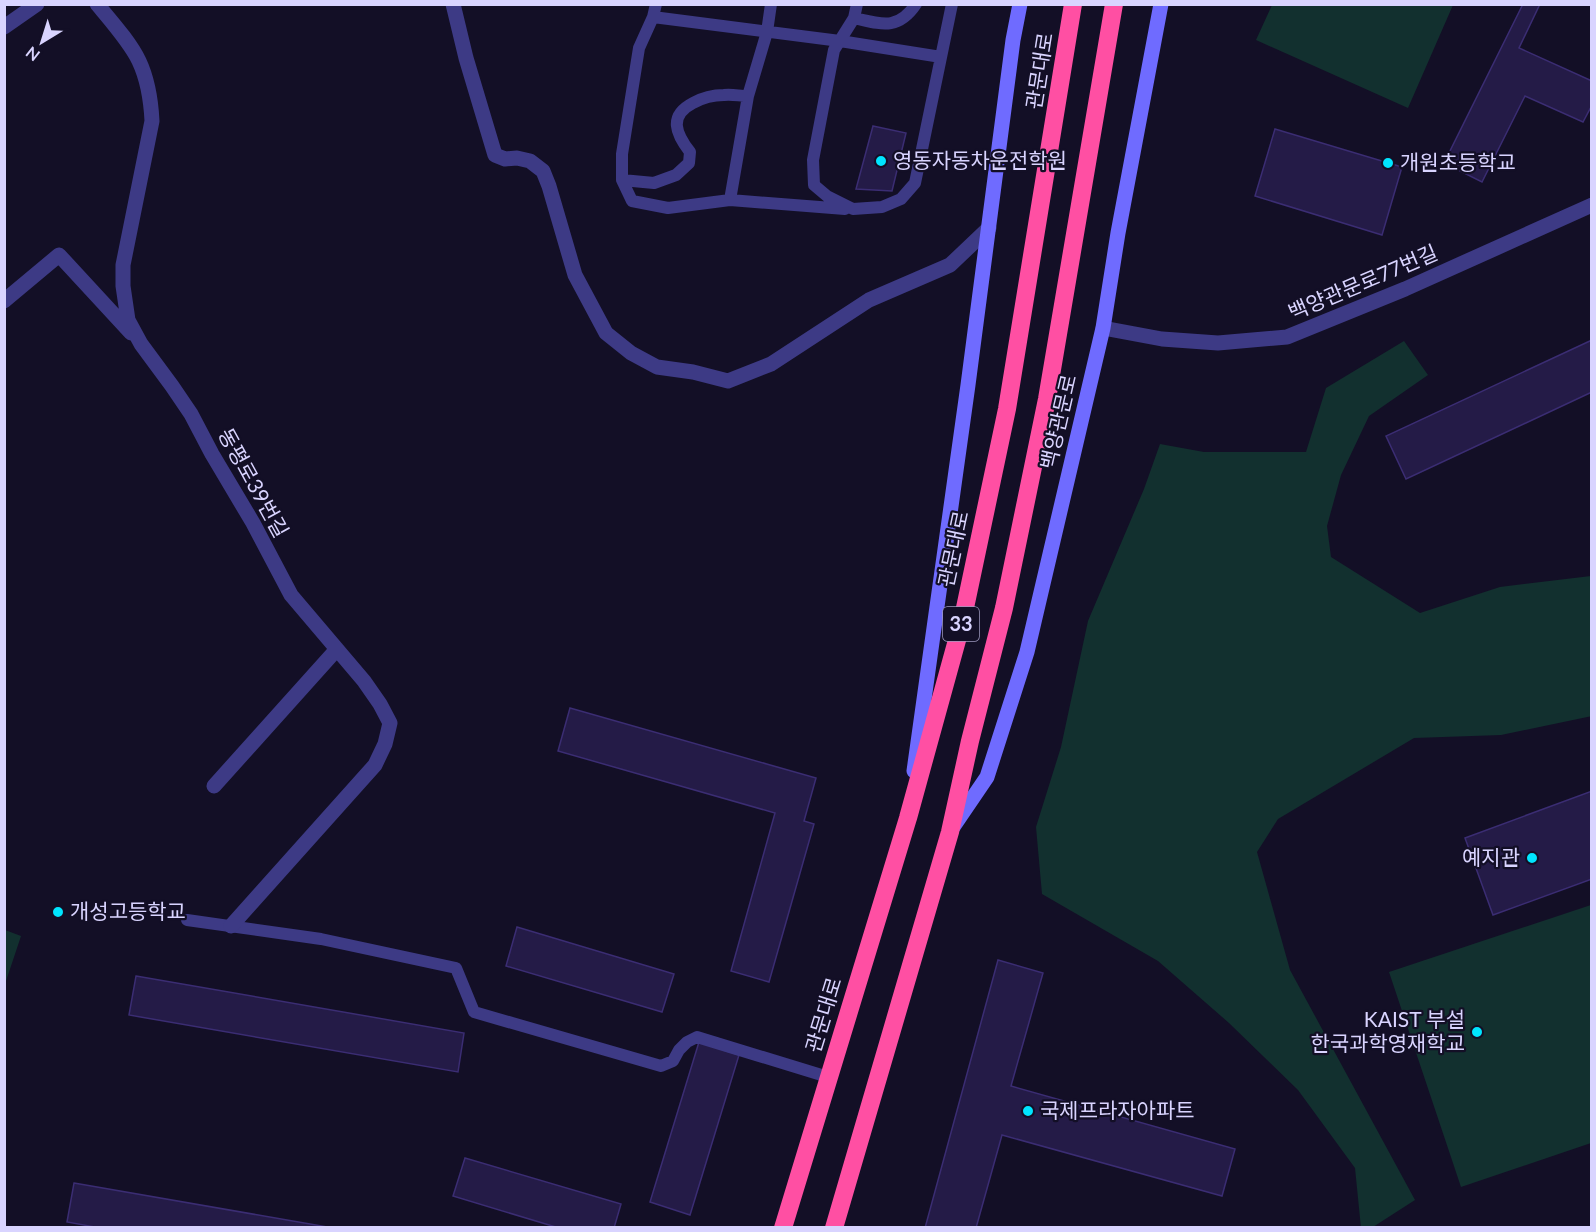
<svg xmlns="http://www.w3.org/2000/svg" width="1596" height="1232" font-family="Lato,'Noto Sans KR',sans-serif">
	<rect width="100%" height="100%" fill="#130f26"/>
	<path fill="#12302f" d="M1272,5V4L1453,5L1408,108L1256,40Z
		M1404,341L1428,375L1369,416L1341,475L1327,526L1331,557L1420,613L1500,587L1591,576L1592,716L1501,735L1414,738L1278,819L1257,852L1290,970L1415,1200L1373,1227L1361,1228L1355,1168L1298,1090L1229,1023L1158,961L1042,894L1036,827L1061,747L1088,621L1144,489L1160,444L1204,452H1306L1326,388Z
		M1591,905V1143L1461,1187L1389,972Z
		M5,930L21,936L5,984L4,930Z"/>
	<path fill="#241b47" stroke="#3b2d73" stroke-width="1.5" d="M1523,4H1540L1519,48L1592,81V105L1583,122L1525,96L1482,182L1444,163Z
		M873,126L906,133L892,191L856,189Z
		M1275,129L1402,167L1382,235L1255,196Z
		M1592,340V392L1406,479L1386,436Z
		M570,708L816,778L804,821L814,824L769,982L731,971L775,813L558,751Z
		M1592,791V879L1493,915L1465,838Z
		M517,927L674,974L662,1012L506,966Z
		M998,960L1043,973L1011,1086L1235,1149L1222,1196L1002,1135L976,1228H925Z
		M136,976L464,1033L458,1072L129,1015Z
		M699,1042L739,1055L690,1215L650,1202Z
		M465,1158L621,1204L614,1228H559L453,1196Z
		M74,1183L333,1228H100L67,1222Z"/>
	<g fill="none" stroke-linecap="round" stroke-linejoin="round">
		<path stroke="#3d3a85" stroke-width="12" d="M656,4L653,17L840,41L941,57
			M857,4L854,18L834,50L813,160L814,185L827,196L853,209L882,207L901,199L915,183L952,4
			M854,18C881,24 898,31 916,4
			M748,96L767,32L771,4
			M622,180L632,201L668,208L730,200L748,96C740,96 732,94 724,95C714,95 702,98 693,103C668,116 676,134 690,152L689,163L676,175L654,183L622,180V154L639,48L653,17
			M730,200L845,209
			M187,920L321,939L456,968L474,1012L661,1066L673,1061L679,1050L687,1042L697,1037L828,1077"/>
		<path stroke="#3d3a85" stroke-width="15" d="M97,4C111,21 130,42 139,61C148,80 151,101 152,121L123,265V286L128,320L141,344L172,386L191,414L212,454L253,523L291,595L364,681L380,704L390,723L385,744L375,765L231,926
			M453,4L466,58L495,155L505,159L517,158L530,161L543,171L549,186L575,275L606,333L631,353L657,367L693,372L728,381L771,364L869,300L950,265L989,228
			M4,27L37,4
			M4,301L59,255L131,333
			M1103,328L1162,339L1218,343L1287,337L1405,289L1592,205
			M214,786L337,649"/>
		<path stroke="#6f6bff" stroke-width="15" d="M914,771L968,385L1013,40L1020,4
			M953,827L987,777L1027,652L1103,328L1118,233L1161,4"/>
		<path stroke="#ff4fa3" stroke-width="18" d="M783,1228L908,818L962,622L1007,409L1073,4
			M834,1228L950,832L970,741L1004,608L1047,399L1114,4"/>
	</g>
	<g fill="#00e5ff" stroke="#130f26" stroke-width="2">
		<circle cx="881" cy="161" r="6"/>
		<circle cx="1388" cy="163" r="6"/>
		<circle cx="1532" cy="858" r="6"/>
		<circle cx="58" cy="912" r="6"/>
		<circle cx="1477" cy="1032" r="6"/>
		<circle cx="1028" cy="1111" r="6"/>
	</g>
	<g text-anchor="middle" stroke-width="4.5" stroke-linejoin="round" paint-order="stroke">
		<rect fill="#130f26" stroke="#9e99be" stroke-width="1.5" x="943" y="607" width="36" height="34" rx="4.5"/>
		<g font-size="20" font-weight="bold" fill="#d9d4ff">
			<text x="961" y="631">33</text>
		</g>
		<g font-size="21" fill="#d9d4ff" stroke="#130f26">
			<text transform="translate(1040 71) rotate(-81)" y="7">관문대로</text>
			<text transform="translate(1363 283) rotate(-23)" y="7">백양관문로77번길</text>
			<text transform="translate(1059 422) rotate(-77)" y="7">백양관문로</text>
			<text transform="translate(253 483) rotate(61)" y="7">동평로39번길</text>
			<text transform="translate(954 549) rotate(-78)" y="7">관문대로</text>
			<text transform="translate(824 1015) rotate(-73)" y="7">관문대로</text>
		</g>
		<g font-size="21" fill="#d9d4ff" stroke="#130f26" text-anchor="start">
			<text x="893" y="168">영동자동차운전학원</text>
			<text x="1400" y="170">개원초등학교</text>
			<text x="1520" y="865" text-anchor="end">예지관</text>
			<text x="70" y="919">개성고등학교</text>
			<text x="1465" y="1027" text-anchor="end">KAIST 부설<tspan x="1465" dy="24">한국과학영재학교</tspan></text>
			<text x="1040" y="1118">국제프라자아파트</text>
		</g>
	</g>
	<rect width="1596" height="1232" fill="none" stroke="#d9d4ff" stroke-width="12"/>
	<g transform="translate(42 42) rotate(218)" stroke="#130f26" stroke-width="4.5" paint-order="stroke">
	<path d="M0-4.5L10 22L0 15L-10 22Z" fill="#d9d4ff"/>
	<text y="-9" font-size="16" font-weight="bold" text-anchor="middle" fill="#d9d4ff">N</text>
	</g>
</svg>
